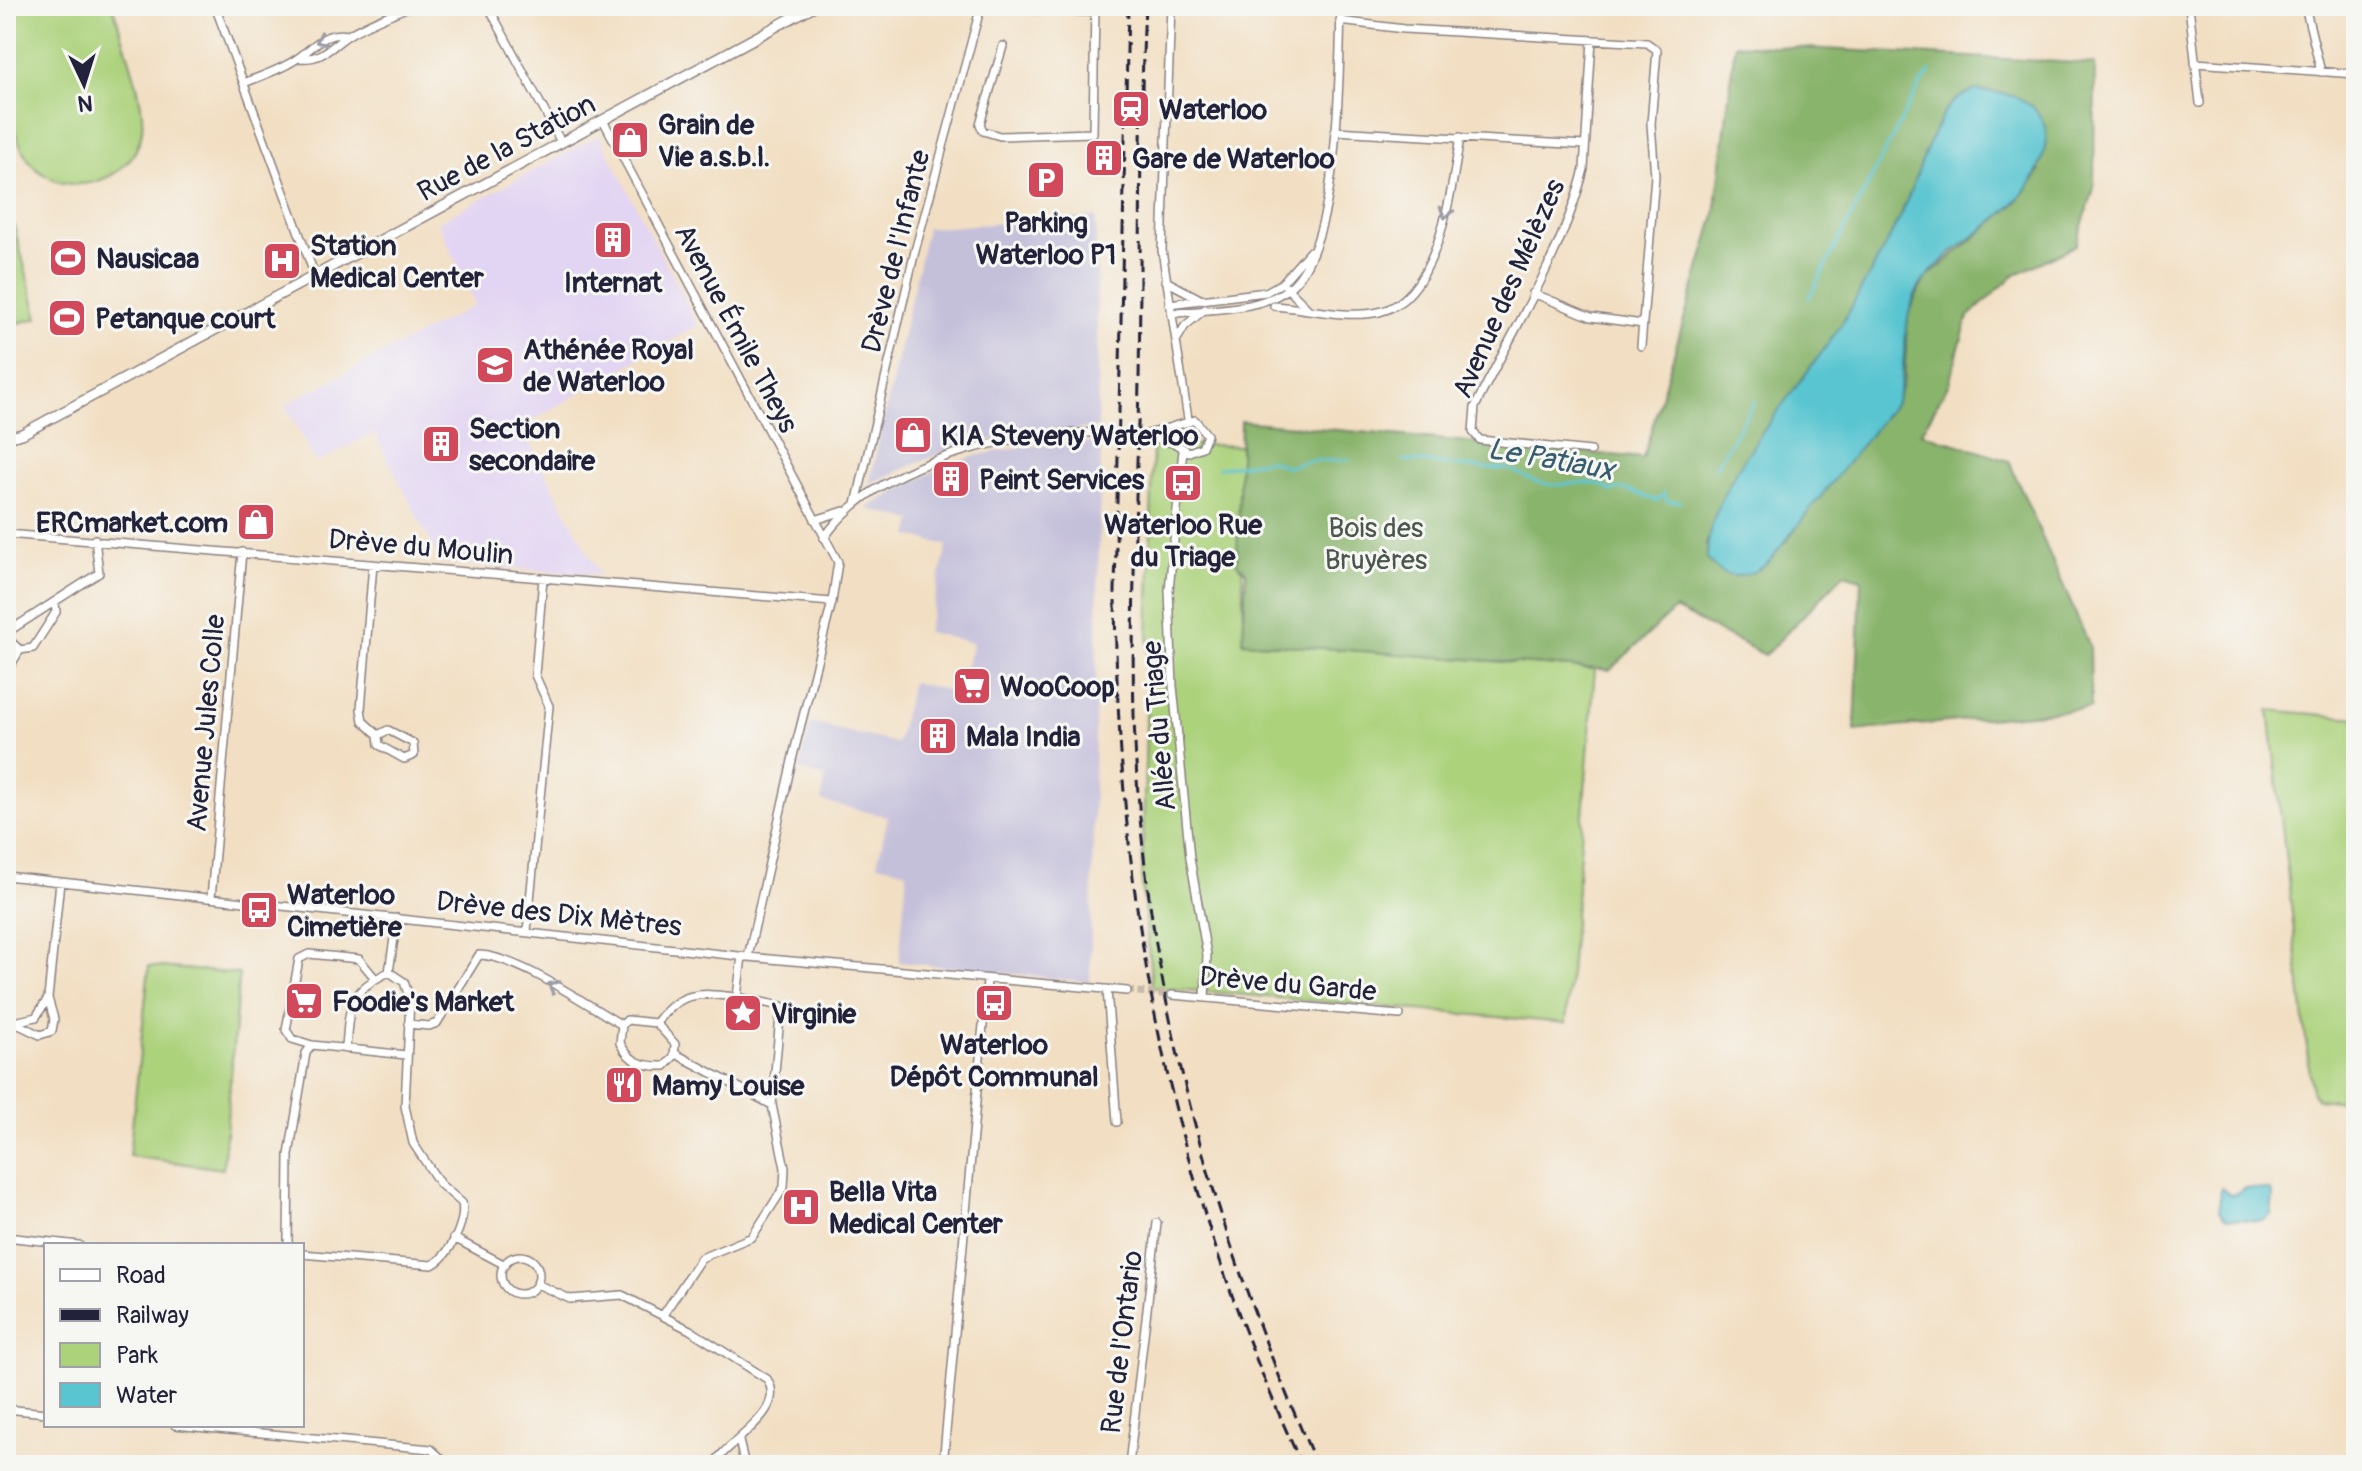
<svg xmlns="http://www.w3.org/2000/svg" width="2362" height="1471" font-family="Pangolin,sans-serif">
	<rect width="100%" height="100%" fill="#f6f6f2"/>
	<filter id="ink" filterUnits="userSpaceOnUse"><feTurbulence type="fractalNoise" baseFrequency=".0125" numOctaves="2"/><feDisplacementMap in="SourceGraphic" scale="16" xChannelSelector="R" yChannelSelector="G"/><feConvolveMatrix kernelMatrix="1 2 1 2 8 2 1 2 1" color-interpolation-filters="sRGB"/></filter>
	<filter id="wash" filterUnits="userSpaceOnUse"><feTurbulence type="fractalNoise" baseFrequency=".006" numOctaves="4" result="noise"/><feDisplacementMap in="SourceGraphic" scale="32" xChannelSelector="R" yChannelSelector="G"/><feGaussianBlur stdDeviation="1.8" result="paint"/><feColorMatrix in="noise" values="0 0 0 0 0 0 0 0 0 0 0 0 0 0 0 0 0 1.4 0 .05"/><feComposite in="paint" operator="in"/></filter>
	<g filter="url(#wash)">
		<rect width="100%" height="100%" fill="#f2dfc3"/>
		<path fill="#e2d4f3" d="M599,135L698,325L521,427L600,575L441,563L374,433L316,463L285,405L475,305L438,222Z"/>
		<path fill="#c5c0da" d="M1096,217L1098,427L962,444L869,484L927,228Z
			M1101,442L1090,982L899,962L907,871L877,864L888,817L821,801L826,777L799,770L810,723L897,743L912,682L959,693L973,643L927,632L947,545L909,536L913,521L866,508L938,469L978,455L1026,446Z"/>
		<path fill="#acd27c" stroke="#677a5c" stroke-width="2" d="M6,6H113C122,40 146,97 142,131C134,186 56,205 26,156C0,112 6,55 6,6Z
			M14,226L38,318L6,326V228Z
			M1153,443L1240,446L1244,642L1595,669L1566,1023L1152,987L1142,884Z
			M2269,710L2356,718V1103L2318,1099L2312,1092Z
			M149,966L239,974L223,1169L129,1156Z"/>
		<path fill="#89b46c" stroke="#566b54" stroke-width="2" fill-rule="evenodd" d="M1735,44L2095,64L2094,188L2076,245L2013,276L1968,317L1949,383L1921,433L2009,461L2090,647L2091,708L1855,731L1861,579L1844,574L1765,655L1675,609L1610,670L1243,642L1246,571L1237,564L1241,421L1643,458L1715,215ZM1943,114L2040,171L2018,201L1925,279L1908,313L1904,378L1896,402L1833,477L1786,542L1706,545C1730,461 1791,399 1840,328C1884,263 1913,186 1943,114Z"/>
		<path fill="#59c5d0" stroke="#3e7486" stroke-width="2" d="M1976,90C2007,94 2033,94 2045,127C2048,136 2046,142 2044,151C2031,214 1962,233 1925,279C1897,313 1910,363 1896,402L1767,564C1744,580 1724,582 1707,558C1705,480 1814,376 1851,308C1868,276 1888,244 1903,210C1916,180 1926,144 1943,115C1951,101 1962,95 1976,90Z
			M2221,1188L2232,1195L2245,1188L2270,1190L2273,1196L2271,1215L2262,1221L2226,1219L2219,1211Z"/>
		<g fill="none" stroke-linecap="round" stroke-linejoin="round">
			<path stroke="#59c5d0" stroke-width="3" d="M1809,298L1919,86L1931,71
				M1403,460L1492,469C1516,465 1525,481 1545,484C1569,488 1591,475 1612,491C1627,485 1643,497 1657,501L1664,493L1666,501L1680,502
				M1219,468L1270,460L1288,467L1309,461L1350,460
				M1715,468L1755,401"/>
		</g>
	</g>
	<g filter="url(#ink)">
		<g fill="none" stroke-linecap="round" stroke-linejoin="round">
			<path stroke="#c8b9a8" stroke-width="7" stroke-dasharray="7 3.5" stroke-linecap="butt" d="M1105,433L1144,435
				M1127,991L1172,995"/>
			<defs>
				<path id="minor" d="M215,6L315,276
					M488,6L561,142
					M1171,6L1162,250L1188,419
					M2189,6L2200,103
					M2305,6L2321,72
					M1030,10L1095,12
					M1340,21L1404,29L1647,43L1657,50L1651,124L1655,176L1641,346
					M1003,46L980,124L983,131L1000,136L1093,133L1095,6
					M299,58C323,61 332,45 350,34C368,23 390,15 410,6
					M2195,63L2356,74
					M244,83C261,76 283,69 298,58C315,46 324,31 348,35
					M603,120L838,562L832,602L793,756L748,957
					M1335,131L1585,145
					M1166,281L1202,300
					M1286,287L1307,308
					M1533,293L1591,317L1643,324
					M1169,304L1266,292L1282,283L1310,251
					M1274,306C1306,308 1347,319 1379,312C1439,299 1452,187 1460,137
					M1171,314C1207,308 1259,312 1289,288C1341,246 1339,72 1341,6
					M1176,341L1185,326L1205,309
					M1144,435L1195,420L1207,435L1202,447L1189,452L1177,445L1174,437L1177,425
					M1145,435L1175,444
					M1183,450L1169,590L1173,686L1190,858L1207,955L1205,998
					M1591,451L1480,440L1473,432L1475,407C1513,330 1563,253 1584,169L1592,40
					M856,504L915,251L981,6
					M815,520L844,511
					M6,534L832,602
					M824,538C879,459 1015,430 1105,433
					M373,564L361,709L363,721L378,735L379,745L404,759L414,755L413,743L388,730L378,735
					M6,633L99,573L95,539
					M6,637L20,650L33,648L56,612L55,602
					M6,673L20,650
					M6,876L748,957L1127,991
					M211,898L242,552
					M527,931L549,706L535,675L543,578
					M1107,989L1117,1122
					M1172,995L1400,1015
					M656,1023L627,1020L622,1025L620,1043C629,1062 644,1067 665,1066L674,1056L675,1044L656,1023C681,990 699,993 737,997
					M6,1024L36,1017L48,998L60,882
					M17,1024L40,1035L52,1031L54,1019L48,998
					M408,1024L429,1026L437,1023L479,955C517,956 586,1004 622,1025
					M312,1045L292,1039L286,1030L299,959L309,954L359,959L374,977
					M346,1049C349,1005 349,991 389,972
					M674,1053L772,1105
					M6,1237L79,1245
					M454,1238L505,1265
					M288,1245L289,1155L306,1053L312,1045L406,1055
					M302,1254L432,1265C450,1256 466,1222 462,1203L440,1184L413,1143L405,1106L410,999L404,982L389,972L397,918
					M501 1275a19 19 0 1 1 38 0a19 19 0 1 1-38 0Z
					M537,1284L570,1299L622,1295L690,1330L767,1379C789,1413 723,1443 714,1465
					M663,1315L701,1258L752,1237L784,1187L785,1168L772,1105L781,1006L737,997L742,956
					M6,1409L46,1413
					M175,1425L431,1449L443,1460V1465
					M739,1441L745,1465
					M943,1465L987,981
					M1129,1465L1157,1223"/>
				<path id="tertiary" d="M6,438L22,434L814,6"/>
			</defs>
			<use href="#minor" stroke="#8a807f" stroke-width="10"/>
			<use href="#tertiary" stroke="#8a807f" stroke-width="12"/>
			<use href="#minor" stroke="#fff" stroke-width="7"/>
			<use href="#tertiary" stroke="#fff" stroke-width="9"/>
			<path stroke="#22223b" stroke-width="3" stroke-dasharray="12 6" stroke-linecap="butt" d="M1128,6L1115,591C1117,902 1170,1182 1302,1465
				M1145,6C1139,130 1141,255 1139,379C1137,491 1131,604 1134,715C1141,975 1211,1229 1317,1465"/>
		</g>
		<defs><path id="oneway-chevron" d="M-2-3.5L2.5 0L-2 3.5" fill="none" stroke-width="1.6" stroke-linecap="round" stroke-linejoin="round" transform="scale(2)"/></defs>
		<g stroke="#9c9ca7">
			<use href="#oneway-chevron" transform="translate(321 40) rotate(154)"/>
			<use href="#oneway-chevron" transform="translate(1446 213) rotate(105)"/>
			<use href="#oneway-chevron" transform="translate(553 986) rotate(-151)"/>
		</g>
	</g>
	<defs>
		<symbol id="station-square" viewBox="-11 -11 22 22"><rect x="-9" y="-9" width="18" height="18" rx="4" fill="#d1495b" stroke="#f6f6f2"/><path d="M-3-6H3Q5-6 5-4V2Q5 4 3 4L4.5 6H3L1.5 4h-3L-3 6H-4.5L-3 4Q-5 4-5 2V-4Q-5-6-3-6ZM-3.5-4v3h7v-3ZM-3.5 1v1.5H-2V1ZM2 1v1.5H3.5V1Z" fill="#fff"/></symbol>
		<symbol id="shop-square" viewBox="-11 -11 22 22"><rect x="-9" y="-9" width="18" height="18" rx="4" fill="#d1495b" stroke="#f6f6f2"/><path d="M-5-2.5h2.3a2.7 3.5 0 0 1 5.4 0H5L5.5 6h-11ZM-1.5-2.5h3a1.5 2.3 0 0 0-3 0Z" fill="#fff"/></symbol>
		<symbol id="building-square" viewBox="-11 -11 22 22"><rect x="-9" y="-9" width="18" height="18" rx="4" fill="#d1495b" stroke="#f6f6f2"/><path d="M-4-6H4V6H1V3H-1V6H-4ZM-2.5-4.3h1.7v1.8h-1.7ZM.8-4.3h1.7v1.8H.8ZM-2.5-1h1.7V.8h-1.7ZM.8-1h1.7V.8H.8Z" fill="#fff"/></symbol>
		<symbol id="parking-square" viewBox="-11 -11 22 22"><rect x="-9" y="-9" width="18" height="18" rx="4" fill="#d1495b" stroke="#f6f6f2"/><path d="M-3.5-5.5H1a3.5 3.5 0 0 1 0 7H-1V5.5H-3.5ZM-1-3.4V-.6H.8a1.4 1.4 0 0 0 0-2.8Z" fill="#fff"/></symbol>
		<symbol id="stadium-square" viewBox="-11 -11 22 22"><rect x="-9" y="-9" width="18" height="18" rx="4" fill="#d1495b" stroke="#f6f6f2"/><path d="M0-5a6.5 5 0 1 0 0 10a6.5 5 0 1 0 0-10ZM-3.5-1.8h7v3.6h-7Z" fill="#fff"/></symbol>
		<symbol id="hospital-square" viewBox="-11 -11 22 22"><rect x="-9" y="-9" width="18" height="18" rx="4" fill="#d1495b" stroke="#f6f6f2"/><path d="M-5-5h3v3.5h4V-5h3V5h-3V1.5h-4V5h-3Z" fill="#fff"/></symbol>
		<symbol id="school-square" viewBox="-11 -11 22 22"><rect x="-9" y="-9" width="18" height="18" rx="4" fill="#d1495b" stroke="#f6f6f2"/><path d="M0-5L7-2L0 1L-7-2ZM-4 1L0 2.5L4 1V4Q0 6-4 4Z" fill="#fff"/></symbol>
		<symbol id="bus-square" viewBox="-11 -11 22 22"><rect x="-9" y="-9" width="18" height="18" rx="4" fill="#d1495b" stroke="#f6f6f2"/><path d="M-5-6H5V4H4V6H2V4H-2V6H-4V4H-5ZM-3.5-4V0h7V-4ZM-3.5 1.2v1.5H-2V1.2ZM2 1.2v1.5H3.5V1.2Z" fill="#fff"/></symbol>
		<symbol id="supermarket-square" viewBox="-11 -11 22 22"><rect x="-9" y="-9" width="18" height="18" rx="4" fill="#d1495b" stroke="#f6f6f2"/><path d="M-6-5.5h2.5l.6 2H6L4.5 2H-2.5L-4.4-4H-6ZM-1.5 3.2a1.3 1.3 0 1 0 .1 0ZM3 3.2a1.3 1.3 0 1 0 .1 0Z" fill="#fff"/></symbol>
		<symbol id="sight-square" viewBox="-11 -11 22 22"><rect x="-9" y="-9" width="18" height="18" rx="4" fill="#d1495b" stroke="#f6f6f2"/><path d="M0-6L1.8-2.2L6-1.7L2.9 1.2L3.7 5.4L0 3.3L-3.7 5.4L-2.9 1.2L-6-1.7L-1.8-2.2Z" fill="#fff"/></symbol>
		<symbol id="restaurant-square" viewBox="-11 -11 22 22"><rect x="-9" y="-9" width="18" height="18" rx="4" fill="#d1495b" stroke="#f6f6f2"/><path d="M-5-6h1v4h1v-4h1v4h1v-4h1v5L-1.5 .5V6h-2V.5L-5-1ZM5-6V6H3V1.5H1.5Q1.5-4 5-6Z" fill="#fff"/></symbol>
	</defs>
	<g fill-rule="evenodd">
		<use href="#station-square" x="1109" y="87" width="44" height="44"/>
		<use href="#shop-square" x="608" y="118" width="44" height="44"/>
		<use href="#building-square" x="1082" y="136" width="44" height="44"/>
		<use href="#parking-square" x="1024" y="158" width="44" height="44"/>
		<use href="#building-square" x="591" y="218" width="44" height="44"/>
		<use href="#stadium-square" x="46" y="236" width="44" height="44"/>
		<use href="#hospital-square" x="260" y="239" width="44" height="44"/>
		<use href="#stadium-square" x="45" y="296" width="44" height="44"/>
		<use href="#school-square" x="473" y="343" width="44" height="44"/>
		<use href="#shop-square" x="891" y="413" width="44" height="44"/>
		<use href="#building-square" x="419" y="422" width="44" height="44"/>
		<use href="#building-square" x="929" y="457" width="44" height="44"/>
		<use href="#bus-square" x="1161" y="461" width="44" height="44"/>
		<use href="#shop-square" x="234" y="500" width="44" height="44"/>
		<use href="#supermarket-square" x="950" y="664" width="44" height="44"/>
		<use href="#building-square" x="916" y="714" width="44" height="44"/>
		<use href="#bus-square" x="237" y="888" width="44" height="44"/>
		<use href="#supermarket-square" x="282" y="979" width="44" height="44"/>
		<use href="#bus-square" x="972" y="981" width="44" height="44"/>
		<use href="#sight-square" x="721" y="991" width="44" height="44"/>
		<use href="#restaurant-square" x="602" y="1063" width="44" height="44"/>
		<use href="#hospital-square" x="779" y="1185" width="44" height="44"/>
	</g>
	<g text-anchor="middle" stroke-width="6" stroke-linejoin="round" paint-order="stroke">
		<g font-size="28" font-weight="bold" fill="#22223b" stroke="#f6f6f2" text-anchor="start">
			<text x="1159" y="119">Waterloo</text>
			<text x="658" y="134">Grain de<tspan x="658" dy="32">Vie a.s.b.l.</tspan></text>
			<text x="1132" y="168">Gare de Waterloo</text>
			<text x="1046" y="232" text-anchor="middle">Parking<tspan x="1046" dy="32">Waterloo P1</tspan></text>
			<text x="310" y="255">Station<tspan x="310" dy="32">Medical Center</tspan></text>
			<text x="96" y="268">Nausicaa</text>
			<text x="613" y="292" text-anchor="middle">Internat</text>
			<text x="95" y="328">Petanque court</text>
			<text x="523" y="359">Athénée Royal<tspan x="523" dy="32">de Waterloo</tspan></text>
			<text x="469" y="438">Section<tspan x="469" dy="32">secondaire</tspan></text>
			<text x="941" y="445">KIA Steveny Waterloo</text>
			<text x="979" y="489">Peint Services</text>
			<text x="228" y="532" text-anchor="end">ERCmarket.com</text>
			<text x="1183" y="534" text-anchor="middle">Waterloo Rue<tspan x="1183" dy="32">du Triage</tspan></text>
			<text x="1000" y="696">WooCoop</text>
			<text x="966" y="746">Mala India</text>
			<text x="287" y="904">Waterloo<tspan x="287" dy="32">Cimetière</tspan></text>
			<text x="332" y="1011">Foodie's Market</text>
			<text x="771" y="1023">Virginie</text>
			<text x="994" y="1054" text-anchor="middle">Waterloo<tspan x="994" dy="32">Dépôt Communal</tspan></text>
			<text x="652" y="1095">Mamy Louise</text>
			<text x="829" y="1201">Bella Vita<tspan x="829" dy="32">Medical Center</tspan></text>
		</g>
		<g font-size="28" fill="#22223b" stroke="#f6f6f2">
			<text transform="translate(506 147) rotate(-28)" y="10">Rue de la Station</text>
			<text transform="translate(895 251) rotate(-76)" y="10">Drève de l'Infante</text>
			<text transform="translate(1508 288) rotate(-66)" y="10">Avenue des Mélèzes</text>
			<text transform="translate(737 328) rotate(62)" y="10">Avenue Émile Theys</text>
			<text transform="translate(421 546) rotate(5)" y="10">Drève du Moulin</text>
			<text transform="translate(205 723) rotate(-85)" y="10">Avenue Jules Colle</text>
			<text transform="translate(1158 726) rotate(-95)" y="10">Allée du Triage</text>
			<text transform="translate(559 913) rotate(6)" y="10">Drève des Dix Mètres</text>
			<text transform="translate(1288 983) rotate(5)" y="10">Drève du Garde</text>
			<text transform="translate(1121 1342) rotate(-83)" y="10">Rue de l'Ontario</text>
		</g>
		<g font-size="28" fill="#4b574e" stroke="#f6f6f2">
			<text x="1376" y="537">Bois des<tspan x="1376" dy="32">Bruyères</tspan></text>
		</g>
		<g font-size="30" font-style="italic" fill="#355b6f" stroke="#f6f6f2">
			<text transform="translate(1551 459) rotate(10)" y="10">Le Patiaux</text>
		</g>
	</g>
	<rect width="2362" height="1471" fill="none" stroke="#f6f6f2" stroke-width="32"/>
	<rect x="44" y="1243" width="260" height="184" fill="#f6f6f2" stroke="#a1a1a9" stroke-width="2"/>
	<rect x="60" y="1269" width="40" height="12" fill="#ffffff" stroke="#a1a1a9" stroke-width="2"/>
	<text x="116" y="1283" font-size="24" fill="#22223b">Road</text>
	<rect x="60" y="1309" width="40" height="12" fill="#22223b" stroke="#a1a1a9" stroke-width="2"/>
	<text x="116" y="1323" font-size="24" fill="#22223b">Railway</text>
	<rect x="60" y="1343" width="40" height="24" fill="#acd27c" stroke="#a1a1a9" stroke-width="2"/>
	<text x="116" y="1363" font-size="24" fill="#22223b">Park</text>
	<rect x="60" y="1383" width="40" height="24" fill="#59c5d0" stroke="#a1a1a9" stroke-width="2"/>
	<text x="116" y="1403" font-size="24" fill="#22223b">Water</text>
	<g transform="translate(84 84) rotate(176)" stroke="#f6f6f2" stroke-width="6" paint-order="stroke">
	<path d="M0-6L14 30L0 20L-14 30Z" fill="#22223b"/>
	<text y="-12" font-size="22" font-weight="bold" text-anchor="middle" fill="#22223b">N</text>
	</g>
</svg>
